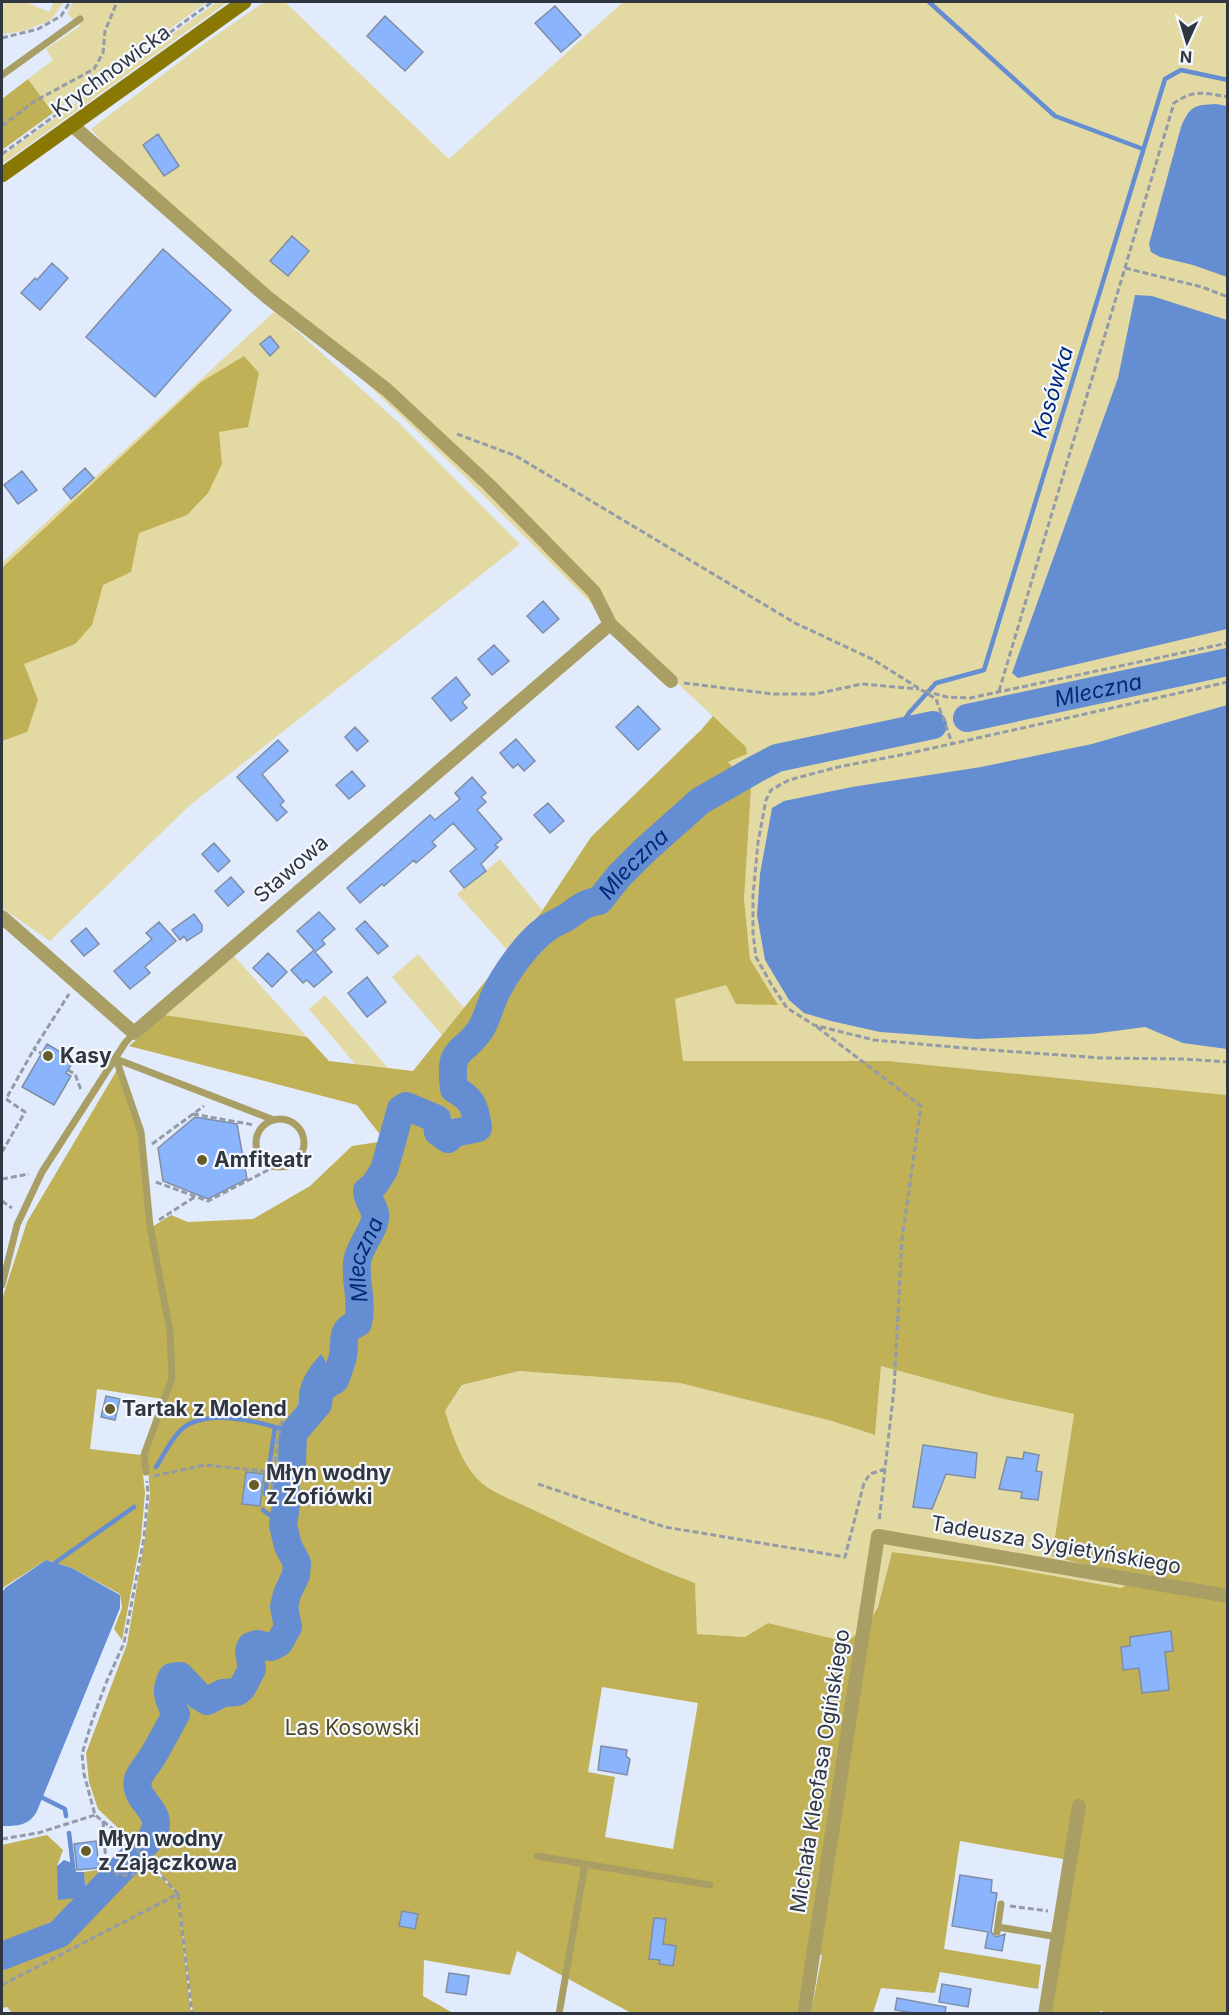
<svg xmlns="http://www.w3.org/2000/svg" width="1229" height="2015" font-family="Inter,sans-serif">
	<rect width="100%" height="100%" fill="#e2ebfb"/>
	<path fill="#e3d9a3" d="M2,2H26L49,12L54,2H64L51,20L24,31L2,34Z
		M73,2H207L53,113L28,79L53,60L46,49L80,26L67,14Z
		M217,2H228L2,164V156Z
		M264,2H285L449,159L623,2H1227V1095L888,1061H683L675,999L726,985L777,1004L750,959L744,899L751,789L728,762L747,754L746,747L590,602L461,473L284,305L135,172L102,142L91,129L198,48Z
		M275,311L399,423L520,544L189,806L50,941L2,908V563Z
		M500,859L542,910L509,952L457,894Z
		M418,954L464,1008L442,1035L392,977Z
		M233,955L307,1037L165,1015Z
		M325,995L388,1068L355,1064L309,1009Z
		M881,1366L995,1397L1074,1414L1052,1556L1140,1579L1121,1588L998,1566L892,1552L878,1607L868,1624L847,1642L768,1623L745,1637L697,1634L695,1583C640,1563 588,1536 536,1511C522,1504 493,1493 483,1484C462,1465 453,1436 445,1411L463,1385L519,1371L680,1383L832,1421L875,1435Z"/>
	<path fill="#c0b056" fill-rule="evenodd" d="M28,79L53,113L2,150V99Z
		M244,356L259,373L248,427L219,432L222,464L208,493L187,515L139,533L131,572L103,585L92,625L75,644L24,664L38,700L27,732L2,741V568L201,382Z
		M713,716L746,747L747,754L728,762L751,789L744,899L750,959L778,1005L736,1004L726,985L675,999L683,1061H888L1227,1095V2013L1115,2014L1100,2011L1099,2014L1051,2013L1074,1861L960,1841L944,1949L1041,1965L1038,1989L940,1972L935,1993L881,1988L873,2013H811L822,1955L808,1952L797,2013H631L517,1951L510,1975L424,1960L423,1996L453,2013H193L178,1896L191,2013L13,2014L7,2007L2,2008V1845L47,1835L63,1850L57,1866L85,1897L84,1872L117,1867L142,1860L178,1894L133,1842L98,1809L89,1782L86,1753L127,1644L145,1538L150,1493L147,1456L175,1378L152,1227L171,1215L188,1222L253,1219L310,1186L352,1146L385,1141L357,1105L129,1046L165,1015L307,1037L329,1061L413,1071L542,911L591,837L701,730ZM881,1366L995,1397L1074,1414L1052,1556L1139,1579L1121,1588L998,1566L892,1552L878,1607L868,1624L847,1642L768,1623L745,1637L697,1634L695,1583C640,1563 588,1536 536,1511C522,1504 493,1493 483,1484C462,1466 453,1436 445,1411L462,1385L519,1371L680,1383L832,1421L875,1435ZM299,1392L312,1421L302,1432L287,1458L288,1443L298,1413ZM602,1687L698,1703L673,1849L605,1837L615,1777L588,1772Z
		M117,1070L139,1133L168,1331L170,1375L163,1399L97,1389L90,1449L141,1455L145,1493L141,1538L122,1640L114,1629L122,1608L120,1594L72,1568L46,1560L4,1587L2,1590V1299L27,1222Z"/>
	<path fill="#658dd2" d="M1216,104L1227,106V277L1193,265L1160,257L1151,252L1149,244L1181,127C1190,106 1194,105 1216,104Z
		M1135,295L1152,296L1227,320V629L1018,678L1012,673L1118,378Z
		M1227,705V1049L1183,1043L1145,1027L1092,1034L976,1039L880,1032L831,1021L804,1013L789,1000L765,960L757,915L760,874L772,808L784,801L852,787L981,767L1092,744Z
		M321,1354L326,1362L322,1400L312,1421L302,1432L297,1459L287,1458L288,1443L283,1437L285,1423L296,1419C299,1410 298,1403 299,1394C301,1378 311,1365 321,1354Z
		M46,1560L72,1568L120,1595V1608L37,1811C29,1826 17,1826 2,1826V1593L5,1588Z
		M64,1860L75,1864L76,1872H84L86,1897L58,1900L57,1866Z"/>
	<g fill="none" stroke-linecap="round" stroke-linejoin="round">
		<path stroke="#658dd2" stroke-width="4.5" d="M929,2L1055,116L1143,149
			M896,733L909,713L936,683L984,670L1165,79L1181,70L1228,80
			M156,1467C164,1455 171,1438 183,1428C208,1408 260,1422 288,1431
			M265,1494L275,1427
			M263,1510L283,1525
			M56,1566V1562L134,1507
			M39,1796L65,1809L66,1816
			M69,1833L73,1866
			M76,1893L78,1914"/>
		<g stroke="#658dd2" stroke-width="28">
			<path id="s1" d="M967,718L1228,662"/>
			<path id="s2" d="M2,1956L59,1934L151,1838C169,1810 132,1803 138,1779C140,1773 147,1765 151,1759C160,1744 168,1729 176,1714C169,1701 164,1691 172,1677L180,1676L199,1696L207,1701L223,1693L237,1692L242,1688L252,1669L249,1651L251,1646L257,1644L271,1647L279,1643L288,1627L284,1607L287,1594L296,1575L297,1563L288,1546L283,1525L286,1505L285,1486L292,1463L293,1433L318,1404L320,1389L335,1380C338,1372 341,1364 343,1356C346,1340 339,1331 358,1323C363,1303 355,1282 357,1262C359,1245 378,1227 375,1213C373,1205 368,1201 367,1191L375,1184L384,1170L401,1109L406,1106L437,1119L438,1132L448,1139L454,1133L478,1128C475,1107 473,1099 454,1089C448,1043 464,1057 482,1027C487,1017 490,1007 494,997C504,975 526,943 547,928C553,924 560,921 567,917C579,909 583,903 599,901L619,876L644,851L700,801L754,770L777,758L933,725"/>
		</g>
	</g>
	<path fill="#8ab4fc" stroke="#7f8da5" stroke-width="1.5" d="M555,6L581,35L561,52L535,23Z
		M385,16L423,52L405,71L367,36Z
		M158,134L179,166L164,176L143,145Z
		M292,236L309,251L288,276L270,261Z
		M163,249L231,310L155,397L86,337Z
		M52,263L68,278L40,310L21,293L35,278L37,280Z
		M270,336L279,347L270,356L260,344Z
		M85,468L94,478L71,499L63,489Z
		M22,471L37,490L18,504L4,485Z
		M543,601L559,619L543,633L527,616Z
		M494,645L509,661L492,675L478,659Z
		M456,677L470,695L462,702L467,708L451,721L432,698Z
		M638,706L660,729L638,750L616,727Z
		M355,727L368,741L357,751L345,737Z
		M516,739L535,761L524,771L518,764L513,768L500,753Z
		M278,740L288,751L262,774L284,801L280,805L287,812L277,821L237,777Z
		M352,771L365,786L349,799L336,785Z
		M472,777L486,793L481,797L486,802L477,810L502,839L495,845L498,847L481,864L486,871L464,888L450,871L476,849L453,823L432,842L436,846L416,863L414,860L384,886L382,884L360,903L347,888L430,815L435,820L460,799L455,793Z
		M548,803L564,821L550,833L534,815Z
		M214,843L230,861L218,872L202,854Z
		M231,877L244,892L228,906L215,891Z
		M319,912L335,929L322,940L325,944L315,952L332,972L314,987L307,980L303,983L291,970L314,950L297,931Z
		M194,914L202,925V931L187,941L184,936L180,940L172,930Z
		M365,921L388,946L378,954L356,929Z
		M159,922L176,941L145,967L150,973L130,989L114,971L152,939L146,933Z
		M86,928L99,944L84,956L71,941Z
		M268,953L287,972L272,987L253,968Z
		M367,977L386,1002L367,1017L348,993Z
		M47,1044L74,1060L66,1073L71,1076L54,1105L22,1087Z
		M195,1117L237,1124L247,1179L208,1199L163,1181L158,1148Z
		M106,1396L120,1399L115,1420L101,1417Z
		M923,1445L977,1453L975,1478L946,1474L932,1509L913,1507Z
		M1024,1452L1039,1455L1036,1471L1042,1472L1038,1500L1021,1498L1022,1492L999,1489L1007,1457L1023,1459Z
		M246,1472L264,1474L260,1506L242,1504Z
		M1171,1631L1173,1651L1165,1652L1169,1690L1142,1693L1139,1668L1123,1670L1121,1647L1130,1646V1637Z
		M601,1746L627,1750L626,1756L630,1759L627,1775L598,1770Z
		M96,1841L99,1868L77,1870L74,1844Z
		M960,1875L992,1880L991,1892L997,1893L991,1932L996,1937L1005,1934L1002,1951L985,1948L988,1932L952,1926Z
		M402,1911L418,1914L415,1929L399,1926Z
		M654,1918L666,1919L663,1944L676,1946L673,1966L659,1964L660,1960L649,1959Z
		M449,1973L469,1976L466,1995L446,1992Z
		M942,1984L971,1989L968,2007L939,2002Z
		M897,1998L946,2007L945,2013H913L895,2010Z"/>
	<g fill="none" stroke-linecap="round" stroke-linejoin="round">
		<path stroke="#939aa8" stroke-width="3" stroke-dasharray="6 3" stroke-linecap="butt" d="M2,38L38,29L61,16L70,2
			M2,126L35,101L94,69L103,53L105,31L117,2
			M2,154L212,2
			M1125,268L1202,287L1228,297
			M457,434L516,456L795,623L872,659L936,699L952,743
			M1228,682L906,754L838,767L789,780L771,790L766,800L758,842L753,896V933L756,957L771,984L787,1008L814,1025L874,1040L976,1049L1102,1058L1183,1059L1228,1062
			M684,683L773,694H815L862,684L919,689
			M925,691L947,697L970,698L1228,643
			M999,691L1174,103C1195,89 1204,93 1228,97
			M817,1027L921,1106L902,1239L894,1389L879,1522
			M44,1055L34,1049L69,994
			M68,1070L75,1074L81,1090
			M193,1114L254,1125
			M152,1144L204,1106
			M2,1152L25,1112L6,1099L34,1049
			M2,1179L29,1174
			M156,1182L208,1201L274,1167
			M2,1201L12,1208
			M159,1220L196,1196
			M154,1476L205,1465L274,1472
			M538,1484L665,1527L845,1557L864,1483L870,1474L885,1469
			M272,1489L278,1439L282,1420
			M103,1821L106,1864L118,1875H133L152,1869
			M2,1839L38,1833L95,1815
			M178,1894L192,2014
			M1010,1906L1048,1911
			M2,1985L178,1894L132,1844L95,1815L84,1774L82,1754L91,1724L106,1683L124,1643L144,1538L148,1493L147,1481"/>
		<path stroke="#a99f65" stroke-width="7" d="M2,75L80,19
			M256 1143a24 24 0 1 1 48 0a24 24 0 1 1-48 0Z
			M2,1285L17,1225L42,1172L125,1043L134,1033
			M146,1472L144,1455L172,1378L170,1331L150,1226L141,1132L116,1059L274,1120
			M537,1856L710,1885
			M998,1927L1058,1937
			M997,1932L1001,1904
			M559,2014L585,1864"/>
		<path stroke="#a99f65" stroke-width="14" d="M72,125L267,297L387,390L489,485L594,592L610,624L671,681
			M2,917L134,1033L610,624
			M804,2014L878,1536L1228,1596
			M1045,2014L1079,1806"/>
		<path stroke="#8a7805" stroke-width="15" d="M2,175L244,2"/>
	</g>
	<g fill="#675d2a" stroke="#f5f8fe" stroke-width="2">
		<circle cx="48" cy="1056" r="6"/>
		<circle cx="202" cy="1160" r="6"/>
		<circle cx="110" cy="1409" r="6"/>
		<circle cx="254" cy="1485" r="6"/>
		<circle cx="86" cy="1851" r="6"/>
	</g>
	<g text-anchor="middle" stroke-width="4.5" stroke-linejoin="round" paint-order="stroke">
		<g font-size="21" fill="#303640" stroke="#f5f8fe">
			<text transform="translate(111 71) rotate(-36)" y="7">Krychnowicka</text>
			<text transform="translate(291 869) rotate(-41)" y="7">Stawowa</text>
			<text transform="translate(1056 1545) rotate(10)" y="7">Tadeusza Sygietyńskiego</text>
			<text transform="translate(820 1771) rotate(-81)" y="7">Michała Kleofasa Ogińskiego</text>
		</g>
		<g font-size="21" font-weight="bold" fill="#303640" stroke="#f5f8fe" text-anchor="start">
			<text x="60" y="1063">Kasy</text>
			<text x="214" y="1167">Amfiteatr</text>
			<text x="122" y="1416">Tartak z Molend</text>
			<text x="266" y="1480">Młyn wodny<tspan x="266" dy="24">z Zofiówki</tspan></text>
			<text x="98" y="1846">Młyn wodny<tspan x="98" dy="24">z Zajączkowa</tspan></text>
		</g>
		<g font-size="21" fill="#4f4721" stroke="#f5f8fe">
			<text x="352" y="1735">Las Kosowski</text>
		</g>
		<g font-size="22" font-style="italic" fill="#002979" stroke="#f5f8fe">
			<text transform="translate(1052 392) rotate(-73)" y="8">Kosówka</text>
			<text dy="8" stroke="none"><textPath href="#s1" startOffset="134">Mleczna</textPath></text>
			<text dy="8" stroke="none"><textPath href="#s2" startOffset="1564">Mleczna</textPath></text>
			<text dy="8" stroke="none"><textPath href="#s2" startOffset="952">Mleczna</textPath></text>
		</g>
	</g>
	<rect width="1229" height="2015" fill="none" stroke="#303640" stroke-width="6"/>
	<g transform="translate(1187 42) rotate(184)" stroke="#f5f8fe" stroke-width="4.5" paint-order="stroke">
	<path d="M0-4.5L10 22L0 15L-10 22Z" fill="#303640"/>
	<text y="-9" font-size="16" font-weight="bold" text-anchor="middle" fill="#303640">N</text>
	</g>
</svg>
